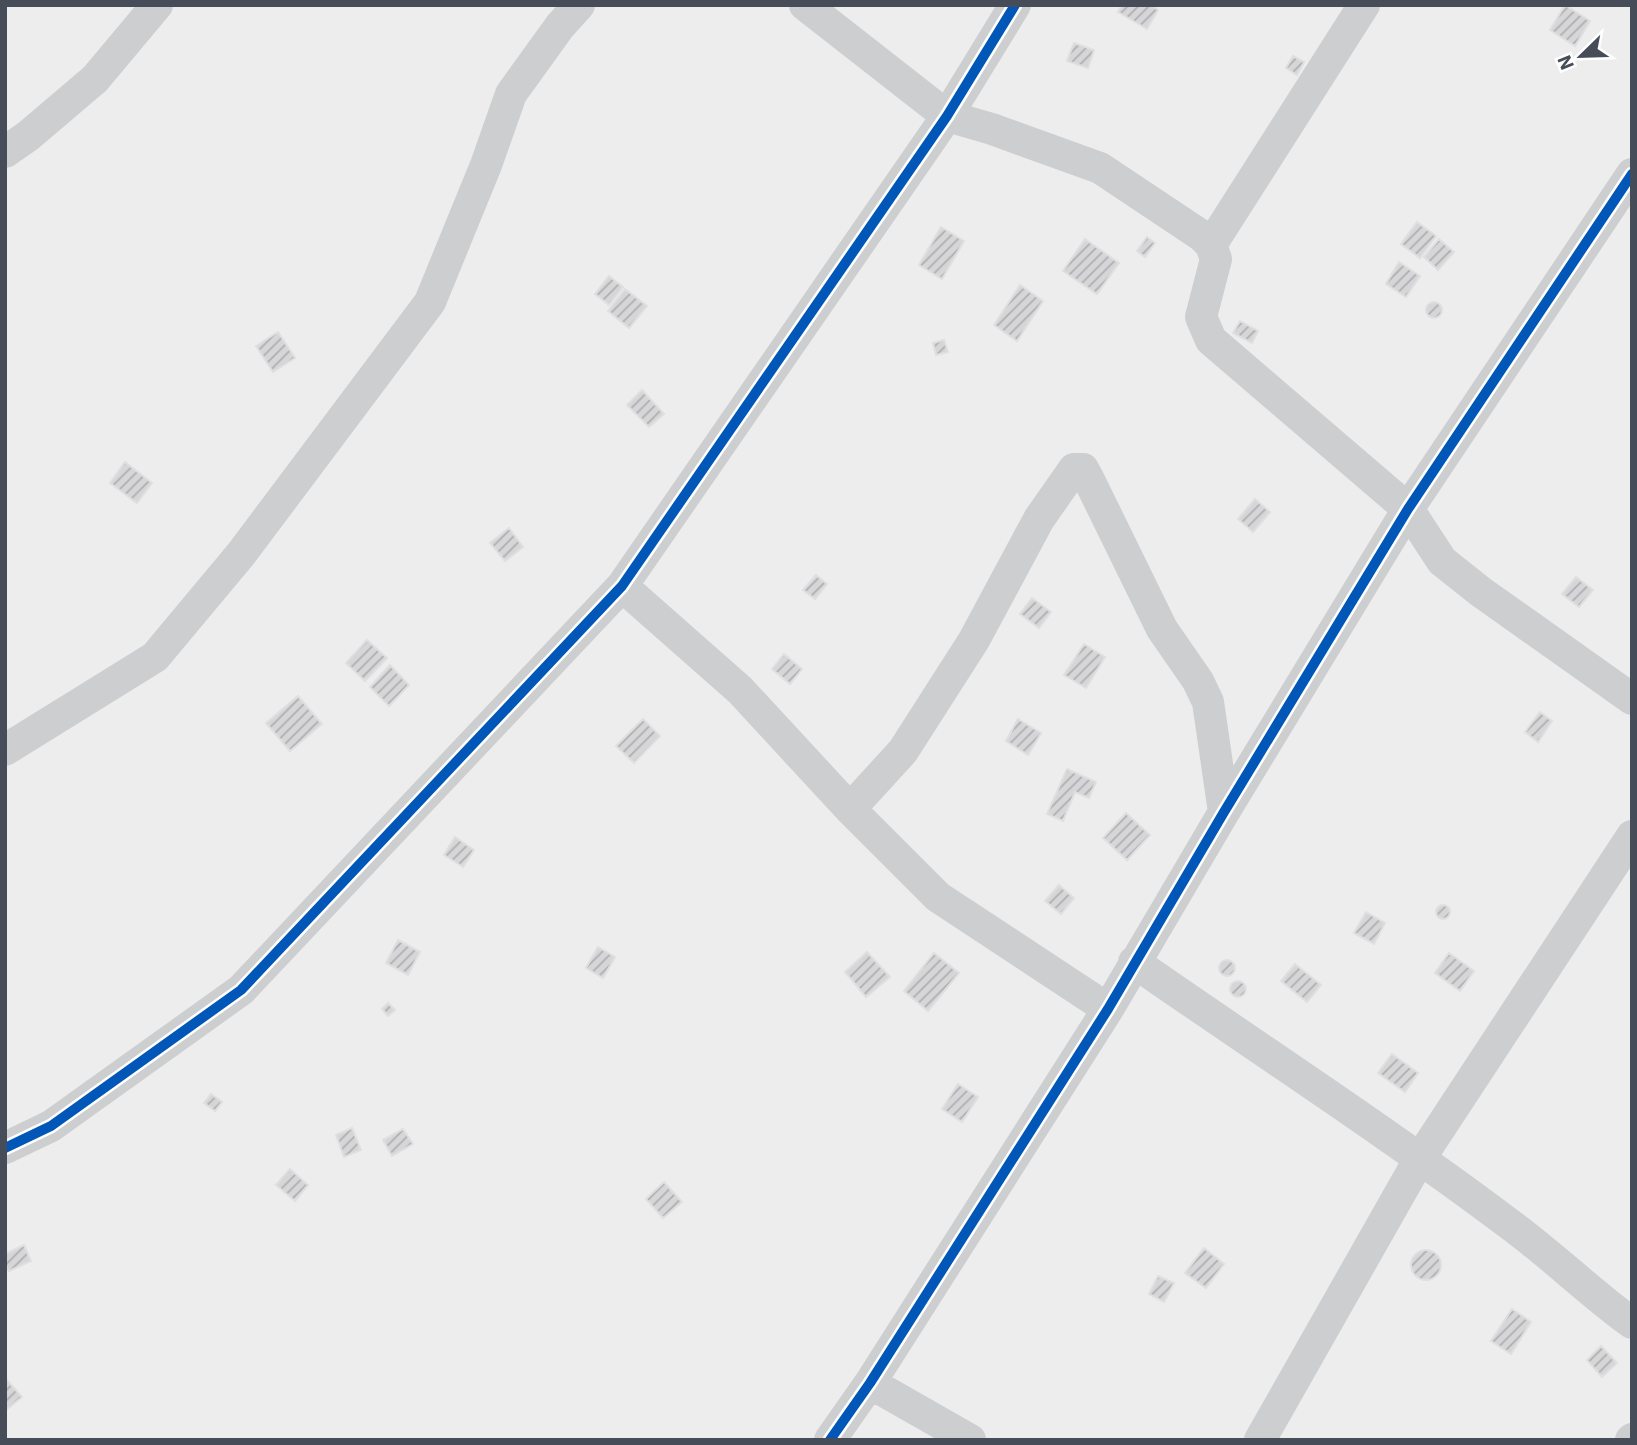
<svg xmlns="http://www.w3.org/2000/svg" width="1637" height="1445" font-family="'IBM Plex Sans',sans-serif">
	<defs>
		<pattern id="building-hatch" width="6" height="6" patternUnits="userSpaceOnUse" patternTransform="scale(1.75)"><rect width="6" height="6" fill="#d6d5d7"/><path d="M-1 1l2-2M0 6l6-6M5 7l2-2" fill="none" stroke="#afafb1"/></pattern>
	</defs>
	<rect width="100%" height="100%" fill="#eeeded"/>
	<path fill="url(#building-hatch)" stroke="#dfdfe0" stroke-width="2" d="M1122,5H1151L1158,10L1147,29L1118,12Z
		M1565,5L1590,21L1575,46L1550,30Z
		M1074,43L1094,50L1088,68L1067,61Z
		M1293,56L1304,62L1297,75L1286,68Z
		M1417,222L1436,236L1420,258L1401,244Z
		M941,227L964,241L942,279L919,265Z
		M1147,237L1155,243L1145,257L1137,251Z
		M1085,239L1119,263L1097,294L1063,271Z
		M1439,239L1454,252L1438,270L1424,257Z
		M1399,262L1420,276L1406,297L1386,284Z
		M609,276L623,287L609,305L595,294Z
		M1020,285L1043,301L1017,341L994,325Z
		M625,289L647,306L629,328L608,311Z
		M1426 310a8 8 0 1 1 16 0a8 8 0 1 1-16 0Z
		M1240,321L1258,331L1252,343L1233,333Z
		M278,332L295,358L273,372L256,346Z
		M944,340L948,352L936,355L933,343Z
		M642,390L664,414L649,427L627,405Z
		M125,462L152,483L137,503L110,483Z
		M1255,499L1270,512L1253,532L1238,519Z
		M509,528L523,547L505,561L490,543Z
		M816,575L827,584L815,599L803,590Z
		M1576,577L1593,590L1579,607L1562,594Z
		M1032,598L1051,612L1039,628L1020,614Z
		M367,640L387,658L365,681L346,663Z
		M1084,644L1105,657L1086,688L1064,675Z
		M784,654L802,669L790,684L772,669Z
		M390,665L409,685L389,706L370,687Z
		M298,696L322,724L290,751L266,723Z
		M1540,712L1552,721L1538,742L1525,732Z
		M643,719L660,736L634,763L616,746Z
		M1018,719L1041,733L1028,755L1006,741Z
		M1067,769L1096,782L1089,798L1075,792L1063,821L1047,814Z
		M1126,813L1150,835L1127,860L1103,838Z
		M455,837L474,850L463,867L444,855Z
		M1059,885L1074,898L1061,914L1045,901Z
		M1436 912a7 7 0 1 1 14 0a7 7 0 1 1-14 0Z
		M1366,912L1385,923L1374,944L1354,933Z
		M398,940L420,952L408,975L386,963Z
		M598,947L615,957L603,978L586,968Z
		M867,952L890,977L866,997L845,972Z
		M934,953L959,973L928,1011L904,991Z
		M1449,953L1474,971L1460,991L1435,973Z
		M1219 968a8 8 0 1 1 16 0a8 8 0 1 1-16 0Z
		M1295,964L1321,985L1307,1002L1281,981Z
		M1230 989a8 8 0 1 1 16 0a8 8 0 1 1-16 0Z
		M388,1003L395,1010L388,1016L382,1009Z
		M1392,1054L1418,1073L1405,1092L1378,1073Z
		M958,1084L978,1097L962,1122L942,1109Z
		M211,1094L222,1102L215,1111L204,1103Z
		M352,1128L361,1150L344,1157L336,1135Z
		M403,1129L413,1144L392,1156L383,1140Z
		M290,1169L308,1185L295,1201L276,1185Z
		M664,1182L682,1202L663,1218L646,1199Z
		M24,1245L31,1261L9,1271L5,1264V1254Z
		M1204,1248L1224,1264L1206,1288L1185,1273Z
		M1411 1265a15 15 0 1 1 30 0a15 15 0 1 1-30 0Z
		M1158,1276L1174,1283L1164,1302L1149,1294Z
		M1512,1309L1531,1322L1511,1354L1491,1341Z
		M1601,1346L1617,1363L1602,1377L1587,1360Z
		M6,1379L22,1397L5,1411V1380Z"/>
	<g fill="none" stroke-linecap="round" stroke-linejoin="round">
		<path stroke="#ccced0" stroke-width="32" d="M805,5L947,116L992,129L1100,168L1202,236L1211,245L1216,259L1201,317L1211,340L1408,509L1442,561L1481,592L1632,699
			M5,152L28,136L95,79L157,5
			M1211,245L1364,5
			M622,586L740,690L850,809L938,897L1108,1009
			M5,750L155,657L241,554L430,302L486,165L511,94L560,26L579,5
			M850,809L903,751L974,640L1039,519L1074,469H1083L1089,480L1162,629L1198,681L1208,702L1224,812
			M1134,962C1259,1049 1387,1132 1508,1223C1551,1254 1589,1292 1632,1323
			M5,1148L51,1126L241,990L622,586L947,116L1015,5
			M870,1383L970,1440
			M830,1440L870,1383L1108,1009L1224,812L1408,509L1632,174
			M1260,1440L1419,1160L1632,836
			M1631,1440L1632,1439"/>
		<defs>
			<path id="cycleway" d="M5,1148L51,1126L241,990L622,586L947,116L1015,5
				M830,1440L870,1383L1108,1009L1224,812L1408,509L1632,174"/>
		</defs>
		<use href="#cycleway" stroke="#fff" stroke-width="15"/>
		<use href="#cycleway" stroke="#0057b8" stroke-width="10"/>
	</g>
	<rect width="1637" height="1445" fill="none" stroke="#464d59" stroke-width="14"/>
	<g transform="translate(1581 56) rotate(247)" stroke="#ffffff" stroke-width="5" paint-order="stroke">
	<path d="M0-5L12 26L0 18L-12 26Z" fill="#464d59"/>
	<text y="-10" font-size="19" font-weight="bold" text-anchor="middle" fill="#464d59">N</text>
	</g>
</svg>
